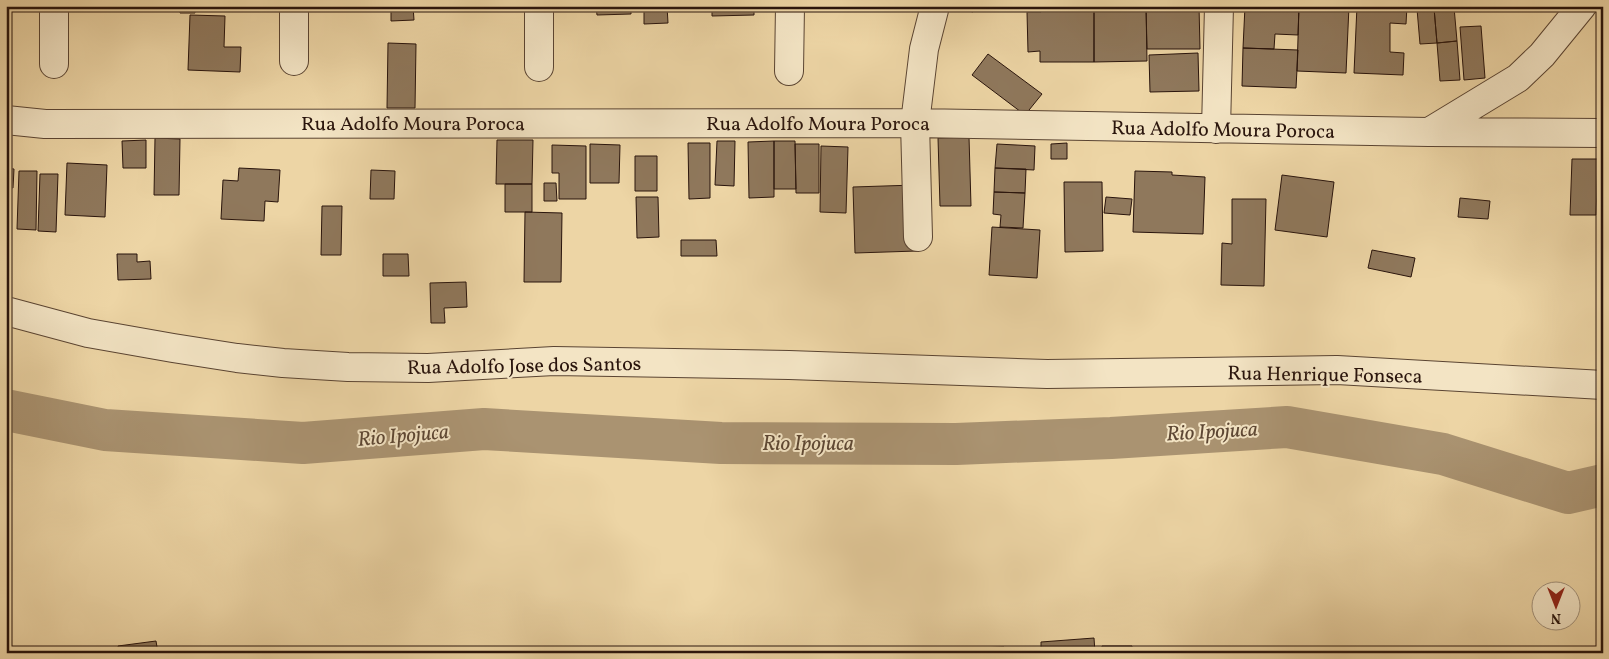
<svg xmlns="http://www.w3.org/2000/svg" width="1609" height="659" font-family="Vollkorn,serif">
	<rect width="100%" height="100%" fill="#edd5a5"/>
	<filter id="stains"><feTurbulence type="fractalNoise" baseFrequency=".004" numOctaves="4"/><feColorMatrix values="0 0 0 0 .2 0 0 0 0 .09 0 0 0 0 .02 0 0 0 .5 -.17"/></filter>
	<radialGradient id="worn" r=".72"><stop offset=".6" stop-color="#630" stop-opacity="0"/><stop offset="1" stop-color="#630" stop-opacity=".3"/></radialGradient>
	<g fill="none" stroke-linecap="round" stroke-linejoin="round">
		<path stroke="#aa9371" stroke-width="42" d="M6,410L105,430L303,443L484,429L721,443L956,444L1111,438L1287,427L1443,454L1568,493L1603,485"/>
	</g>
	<path fill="#8f785c" stroke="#29140c" d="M180,6H195V13H180Z
		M391,6H413L414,20L391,21Z
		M596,6H631V14L597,15Z
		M644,6H667L668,23L644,24Z
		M712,6H754V15L712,16Z
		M956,6H974L973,12L955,8Z
		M1041,6H1097V11H1094V62H1040V51L1028,52L1027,12H1041Z
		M1126,6H1146L1147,61L1094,62V11H1126Z
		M1146,6H1199L1200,49H1147Z
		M1245,6H1299L1298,35L1275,34L1274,49L1243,48Z
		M1299,6H1349L1346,73L1297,71Z
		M1357,6H1407L1406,24L1390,23V52L1404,53L1403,75L1354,73Z
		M1454,7L1457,41L1437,43L1434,8Z
		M1434,8L1437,43L1420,44L1417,9Z
		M190,15L225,16L224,47H241L240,72L188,70Z
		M1481,26L1485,78L1464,80L1460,27Z
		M1457,41L1460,80L1440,81L1437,43Z
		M388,43L416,44L415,108H387Z
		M1243,48L1298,50L1296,88L1242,86Z
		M1198,53L1199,91L1150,92L1149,55Z
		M988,54L1042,94L1025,115L972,75Z
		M969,137L971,206H940L938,138Z
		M155,138L180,139L179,195H154Z
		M146,140V168H123L122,141Z
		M497,140H533L532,184H496Z
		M717,141H735L734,186L715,185Z
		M774,141V197L749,198L748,142Z
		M774,141H795L796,189H774Z
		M688,143H710V198L689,199Z
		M1067,143V159H1051V144Z
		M590,144L620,145L619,183H590Z
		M795,144H819V193H796Z
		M997,144L1035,146L1034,170L995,168Z
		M552,145L586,146V199H559V173H552Z
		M821,146L848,147L846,213L820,212Z
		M635,156H657V191H635Z
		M1572,159H1598L1596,215H1570Z
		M67,163L107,165L105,217L65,215Z
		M6,168L14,169L13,188L6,187Z
		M239,168L280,170L278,202L265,201L264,221L221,219L223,180L238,181Z
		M995,168L1026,169L1025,193L994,192Z
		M371,170L395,171L394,199H370Z
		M19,171H37L36,230L17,229Z
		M1135,171L1172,172V175L1205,177L1203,234L1133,232Z
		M40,174H58L56,232L38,231Z
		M1282,175L1334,182L1327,237L1275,230Z
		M1064,182H1102L1103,251L1065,252Z
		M544,183H556L557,201H544Z
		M505,184H532V212H505Z
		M915,185L917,251L855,253L853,187Z
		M994,192L1025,193L1023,228L1000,227L1001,215L993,214Z
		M636,197H658L659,237L637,238Z
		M1106,197L1132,199L1130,215L1104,213Z
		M1460,198L1490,201L1488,219L1458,217Z
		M1232,199H1266L1264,286L1221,285L1222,243L1232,244Z
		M322,206H342L341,255H321Z
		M525,212L562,213L561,282H524Z
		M992,227L1040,230L1037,278L989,275Z
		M681,240H716L717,256H681Z
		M1372,250L1415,258L1411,277L1368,268Z
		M117,254H137V262L150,261L151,279L118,280Z
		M383,254H408L409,276H383Z
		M466,282L467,307L444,308L445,323H431L430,283Z
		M1094,638L1095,653H1041V642Z
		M156,641L158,653H119L118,646Z
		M1102,646H1132V653H1102Z
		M1004,647V653H977V648Z
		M847,649H857L858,653H847Z"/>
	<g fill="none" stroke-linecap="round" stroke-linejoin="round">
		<defs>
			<path id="minor" d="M54,6V64
				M294,6V61
				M539,6V67
				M789,71L790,6
				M6,120L45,124L915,123L1429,132L1518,78L1542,55L1582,6
				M1216,129L1219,6
				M1429,132L1603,133
				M918,237L915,123L924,49L935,6
				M6,311L88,333L173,348L237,358L283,363L348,367L428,368L554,361L789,365L1047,374L1337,370L1603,385"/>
		</defs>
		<use href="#minor" stroke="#5a4432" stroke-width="30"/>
		<use href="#minor" stroke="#f3e4c4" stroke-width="28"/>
	</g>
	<g text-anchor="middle" stroke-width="4" stroke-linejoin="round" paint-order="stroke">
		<g font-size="20" fill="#29140c" stroke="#f3e4c4">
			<text x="413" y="130">Rua Adolfo Moura Poroca</text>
			<text x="818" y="130">Rua Adolfo Moura Poroca</text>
			<text transform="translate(1223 129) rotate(1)" y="7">Rua Adolfo Moura Poroca</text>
			<text transform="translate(524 365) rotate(-1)" y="7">Rua Adolfo Jose dos Santos</text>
			<text transform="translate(1325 374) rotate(1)" y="7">Rua Henrique Fonseca</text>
		</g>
		<g font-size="21" font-style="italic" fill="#5d4734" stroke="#f3e4c4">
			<text transform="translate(1212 431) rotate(-3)" y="7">Rio Ipojuca</text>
			<text transform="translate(403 435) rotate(-5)" y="7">Rio Ipojuca</text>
			<text x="808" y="450">Rio Ipojuca</text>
		</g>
	</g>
	<rect width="1609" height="659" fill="none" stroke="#edd5a5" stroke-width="25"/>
	<rect x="8" y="8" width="1594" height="644" fill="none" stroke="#29140c" stroke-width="2.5"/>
	<rect x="12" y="12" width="1584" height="634" fill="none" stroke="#29140c"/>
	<g transform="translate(1556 606) rotate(180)"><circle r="24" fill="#f3e4c4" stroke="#a2917a"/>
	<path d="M0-4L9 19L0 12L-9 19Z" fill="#8f2418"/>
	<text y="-8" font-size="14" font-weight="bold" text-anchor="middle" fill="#29140c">N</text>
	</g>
	<rect width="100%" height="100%" filter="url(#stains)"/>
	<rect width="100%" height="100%" fill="url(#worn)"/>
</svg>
